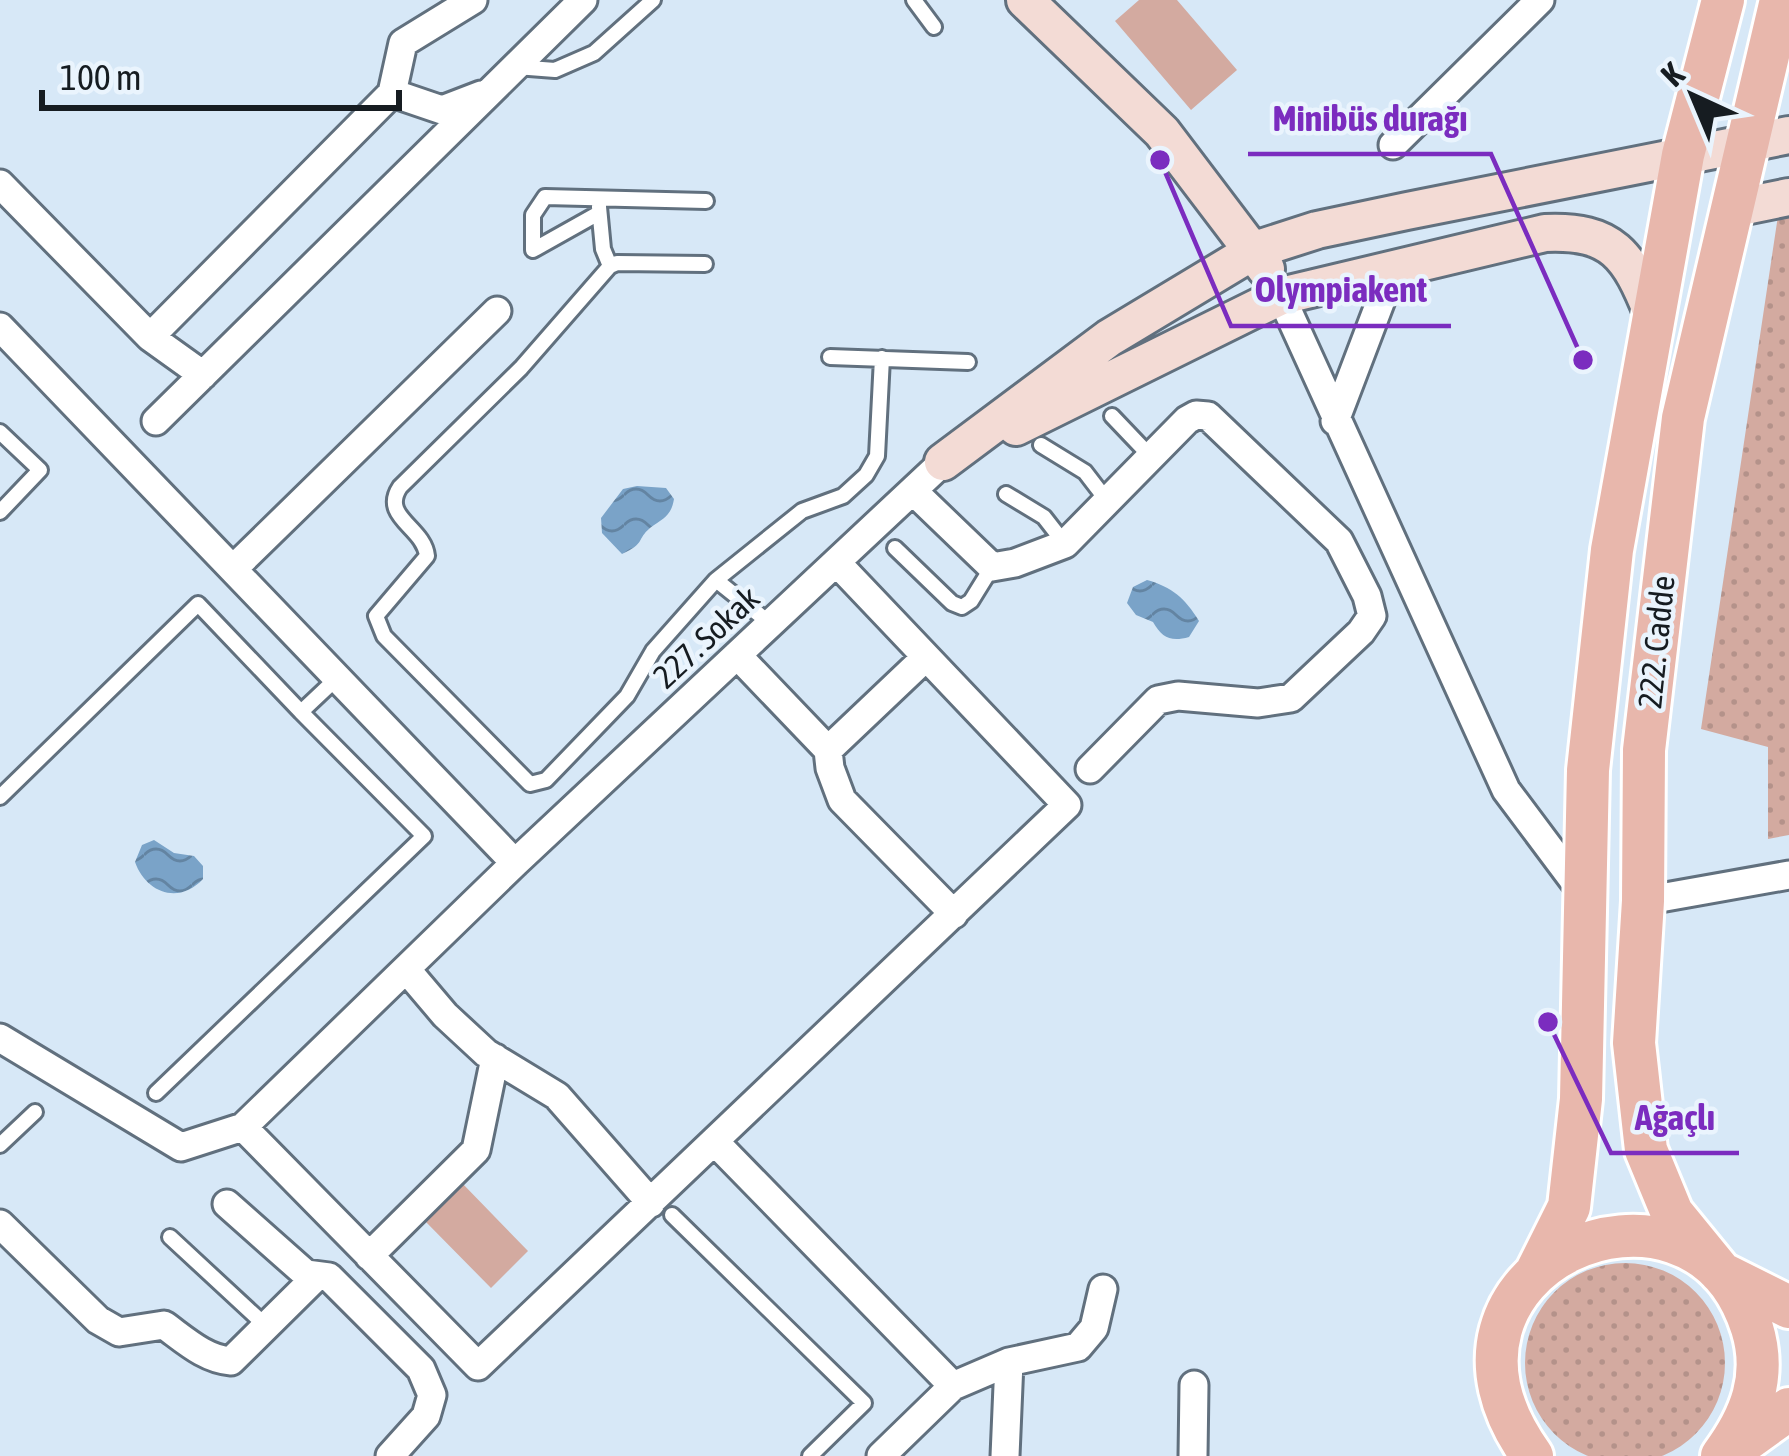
<svg xmlns="http://www.w3.org/2000/svg" width="1789" height="1456" font-family="'Asap Condensed',sans-serif">
	<defs>
		<pattern id="grass-dots" width="8" height="8" patternUnits="userSpaceOnUse" patternTransform="scale(3)"><rect width="8" height="8" fill="#d3aaa0"/><path d="M2 2h.1M6 6h.1" fill="none" stroke="#b4928a" stroke-width="1.8" stroke-linecap="round"/></pattern>
		<pattern id="water-waves" width="16" height="10" patternUnits="userSpaceOnUse" patternTransform="scale(3)"><rect width="16" height="10" fill="#7aa3c8"/><path d="M0 5q4-4 8 0t8 0" fill="none" stroke="#6384a2"/></pattern>
	</defs>
	<rect width="100%" height="100%" fill="#d7e8f7"/>
	<path fill="url(#grass-dots)" d="M1789,207V835L1768,839V747L1701,729L1779,209Z
		M1525 1363a100 100 0 1 1 200 0a100 100 0 1 1-200 0Z"/>
	<path fill="#d3aaa0" d="M1139,0H1177L1237,70L1191,110L1115,21Z
		M461,1182L528,1251L491,1288L423,1219Z"/>
	<path fill="url(#water-waves)" d="M637,486L666,488L674,499C671,517 663,518 650,528C636,540 646,543 622,554L602,533L601,518L623,489Z
		M1147,580C1172,587 1185,598 1199,621L1189,637C1171,642 1162,638 1153,622L1136,615L1127,603L1133,587Z
		M154,840L174,853L194,856L203,866V879C179,905 146,893 135,862L142,845Z"/>
	<g fill="none" stroke-linecap="round" stroke-linejoin="round">
		<defs>
			<path id="lane" d="M914,0L934,27
				M516,67L555,70L594,53L653,0
				M599,207L603,249L610,266
				M599,213L533,250V215L545,197L706,201
				M705,264L617,263L610,266L521,368L400,487C380,517 424,527 427,556L376,616L384,636L530,784L546,780L627,696L653,651L716,580L772,625
				M830,357L968,362
				M1112,416L1152,458
				M0,432L40,470L0,512
				M1041,445L1085,472L1108,502
				M1006,494L1044,517L1065,544
				M895,548L952,603L962,607L971,601L992,567
				M716,580L802,511L843,496L866,475L877,456L882,358
				M0,797L198,604L301,712
				M156,1093L424,836L301,712L336,679
				M0,1145L35,1112
				M672,1215L864,1403L810,1456
				M170,1237L266,1326"/>
			<path id="street" d="M392,93L442,110L481,95
				M1393,145L1540,0
				M0,184L150,337L392,93L403,43L473,0
				M1281,296L1506,790L1583,893
				M0,327L515,863
				M150,337L203,375
				M156,421L583,0
				M1335,421L1394,266
				M913,491L992,567L1015,563L1065,544L1187,420L1196,415L1208,416L1339,541L1367,596L1372,616L1361,632L1291,698L1258,703L1178,696L1158,700L1090,769
				M233,569L497,311
				M738,656L828,750L830,768L842,800L954,914
				M828,750L926,657
				M1643,901L1789,875
				M406,969L445,1015L486,1053L557,1096L651,1203
				M0,1038L181,1147L243,1127L515,863L943,462
				M243,1127L478,1366L1067,805L838,564
				M715,1142L953,1386
				M227,1204L306,1274L329,1277L421,1369L432,1395L426,1416L390,1456
				M0,1224L98,1320L119,1332L164,1325C185,1340 205,1359 231,1361L315,1278
				M369,1256L476,1150L495,1058
				M881,1456L953,1386L1009,1362L1078,1347L1094,1328L1103,1289
				M1005,1456L1009,1362
				M1193,1456L1194,1385"/>
			<path id="secondary" d="M1025,0L1162,132L1266,269
				M1730,209L1789,197
				M1016,427L1281,296L1545,233C1613,230 1629,255 1653,315
				M943,462L1109,338L1255,250L1317,230L1407,211L1789,135"/>
			<path id="primary" d="M1781,0L1683,418L1644,750L1643,901L1634,1043L1646,1150L1672,1213L1721,1273L1789,1307
				M1537,1271L1569,1207L1581,1099L1588,770L1612,550L1683,155L1723,0
				M1735,1448L1789,1409
				M1532,1456C1396,1268 1693,1140 1752,1328C1767,1376 1751,1417 1722,1456"/>
		</defs>
		<use href="#lane" stroke="#61707e" stroke-width="20"/>
		<use href="#street" stroke="#61707e" stroke-width="33"/>
		<use href="#secondary" stroke="#61707e" stroke-width="42"/>
		<use href="#primary" stroke="#fff" stroke-width="48"/>
		<use href="#lane" stroke="#fff" stroke-width="14"/>
		<use href="#street" stroke="#fff" stroke-width="27"/>
		<use href="#secondary" stroke="#f3dbd5" stroke-width="36"/>
		<use href="#primary" stroke="#e8b7ac" stroke-width="42"/>
	</g>
	<g text-anchor="middle" stroke-width="9" stroke-linejoin="round" paint-order="stroke">
		<g font-size="33" fill="#161c21" stroke="#eaf4fd">
			<text transform="translate(706 637) rotate(-43)" y="12">227. Sokak</text>
			<text transform="translate(1656 642) rotate(-84)" y="12">222. Cadde</text>
		</g>
	</g>
	<path fill="none" stroke="#7b2cbf" stroke-width="4.5" d="M1583 360L1491 154H1248M1160 160L1231 326H1451M1548 1022L1611 1153H1739"/>
	<g fill="#7b2cbf" stroke="#eaf4fd" stroke-width="4.5">
		<circle cx="1583" cy="360" r="12"/>
		<circle cx="1160" cy="160" r="12"/>
		<circle cx="1548" cy="1022" r="12"/>
	</g>
	<g font-size="36" text-anchor="middle" font-weight="bold" fill="#7b2cbf" stroke="#eaf4fd" stroke-width="9" stroke-linejoin="round" paint-order="stroke">
		<text x="1370" y="131">Minibüs durağı</text>
		<text x="1341" y="302">Olympiakent</text>
		<text x="1675" y="1130">Ağaçlı</text>
	</g>
	<g transform="translate(1693 96) rotate(316)" stroke="#eaf4fd" stroke-width="9" paint-order="stroke">
	<path d="M0-9L21 45L0 30L-21 45Z" fill="#161c21"/>
	<text y="-18" font-size="33" font-weight="bold" text-anchor="middle" fill="#161c21">K</text>
	</g>
	<path d="M42 90v18h357v-18" fill="none" stroke="#161c21" stroke-width="6"/>
	<text x="60" y="90" font-size="36" fill="#161c21" stroke="#eaf4fd" stroke-width="9" paint-order="stroke">100 m</text>
</svg>
